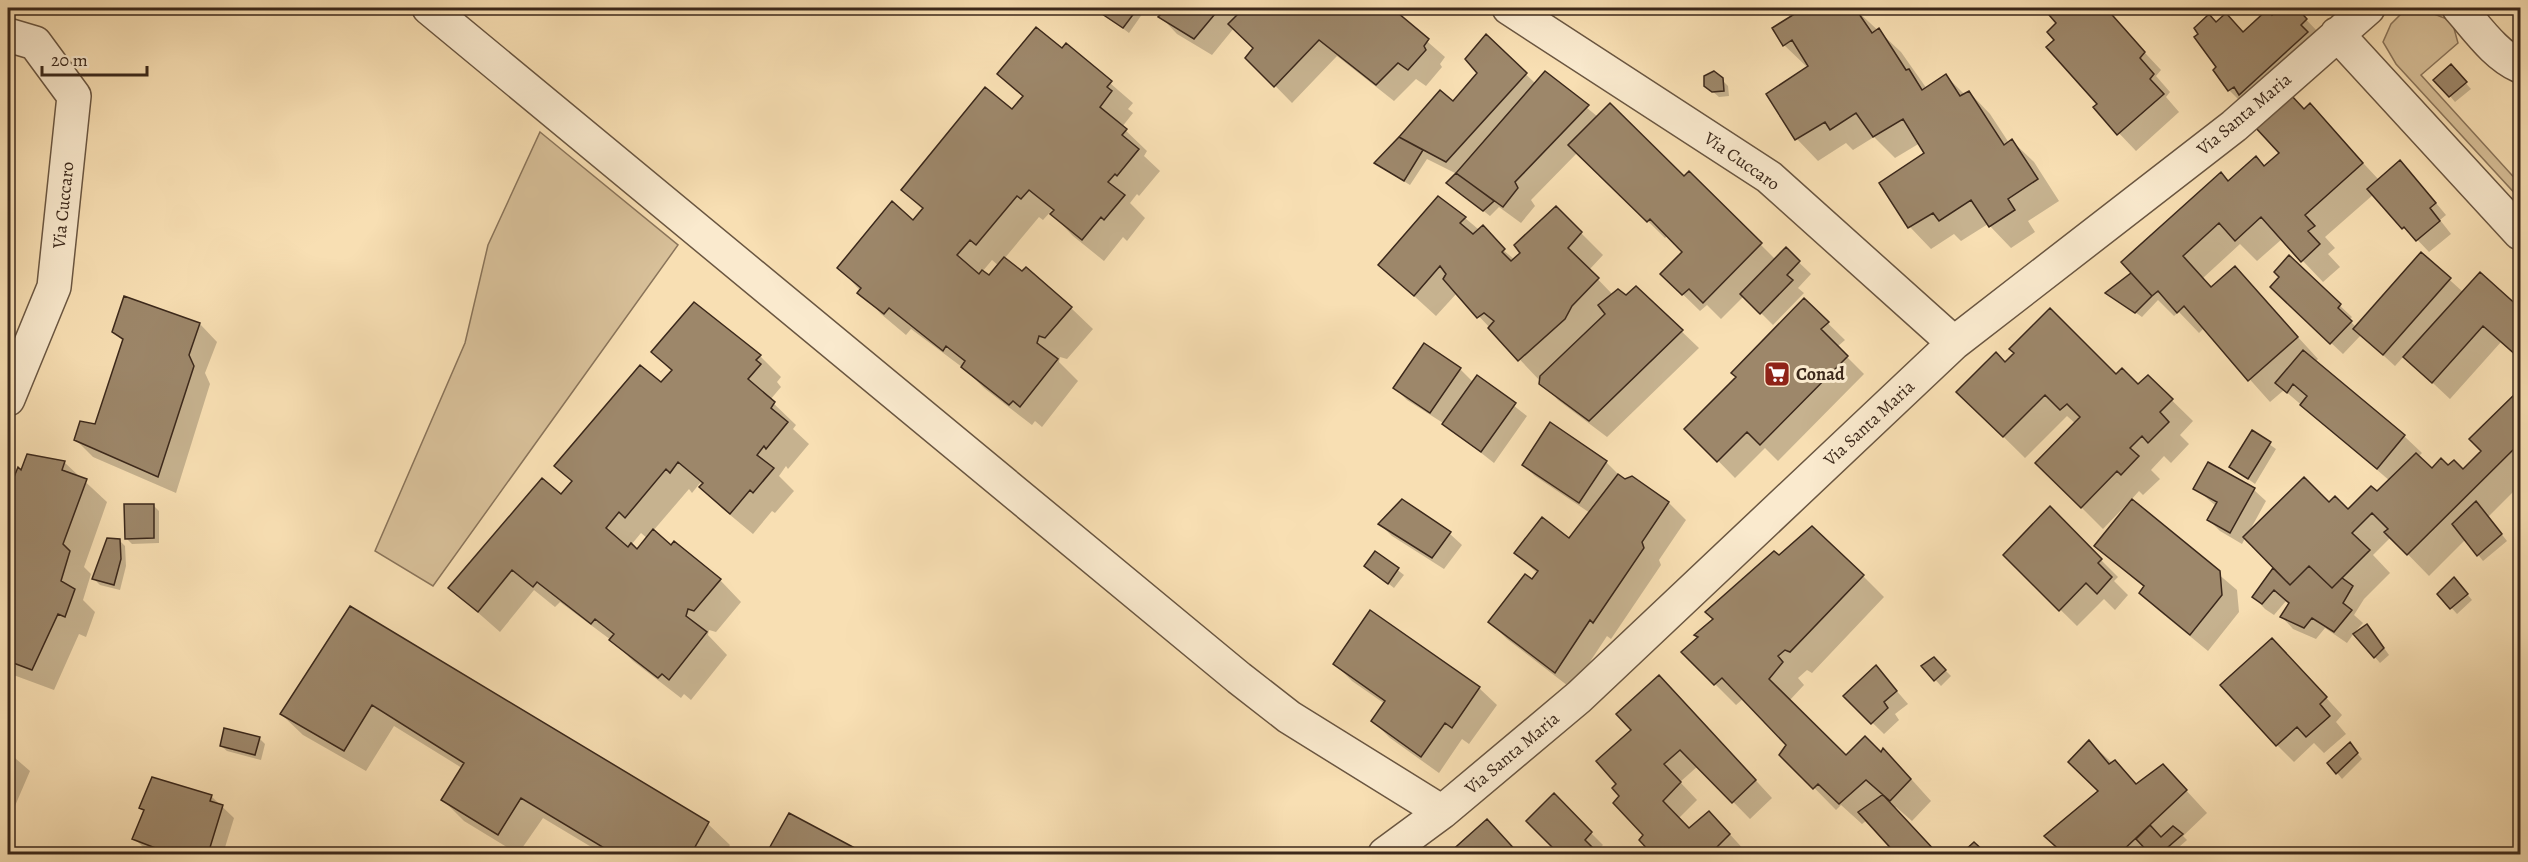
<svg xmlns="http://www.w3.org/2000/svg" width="2528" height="862" font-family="Alegreya,serif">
	<rect width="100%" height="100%" fill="#f8dfb3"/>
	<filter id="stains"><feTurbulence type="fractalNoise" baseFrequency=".00333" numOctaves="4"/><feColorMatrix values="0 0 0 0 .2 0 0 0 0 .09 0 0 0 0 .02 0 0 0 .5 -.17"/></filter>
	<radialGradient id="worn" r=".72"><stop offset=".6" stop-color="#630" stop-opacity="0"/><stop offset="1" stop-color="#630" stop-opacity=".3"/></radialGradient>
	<path fill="#d8c099" stroke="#8a745a" stroke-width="1.5" d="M2407,8L2424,10L2452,21L2458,43L2421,75L2520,184V199L2396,64L2383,42L2391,24Z
		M540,132L678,245L433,586L375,551L465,343L488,245Z"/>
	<path fill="#0003" fill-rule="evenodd" d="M1105,8H1142L1145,10L1129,33L1101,12Z
		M1164,8H1389L1445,57L1440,64L1442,67L1426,86L1416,79L1394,101L1337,56L1292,103L1247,57L1255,48L1234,28L1212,55L1177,34L1161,17L1167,11Z
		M1807,8H1848L1850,10L1854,8L1901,52L1927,89L1946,76L1965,95L1969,92L1990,114L2009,143L2012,141L2034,162L2059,201L2028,221L2035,232L2011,248L1988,224L1961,241L1954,234L1931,249L1910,227L1881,183L1927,154L1920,143L1895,158L1874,137L1853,150L1846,143L1818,161L1797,139L1768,94L1810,67L1809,64L1806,66L1784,45L1774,28Z
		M2045,8H2103L2161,70L2156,76L2170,92L2166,97L2179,112L2136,151L2095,108L2099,104L2056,40L2058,23Z
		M2282,8L2292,14L2297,10L2318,32L2241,102L2229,90L2218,68L2217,24L2244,34Z
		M1486,36L1536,84L1545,73L1598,117L1684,179L1689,173L1776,260L1786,250L1811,274L1798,288L1804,293L1773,325L1744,296L1721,319L1707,305L1700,311L1662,274L1684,252L1668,235L1665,238L1578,152L1531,200L1535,206L1521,223L1499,207L1490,216L1454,188L1457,174L1427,159L1410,185L1382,168L1377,163L1440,92L1454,103L1479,73Z
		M1066,45L1133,103L1128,109L1133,113L1122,127L1147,151L1144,156L1160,171L1139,196L1137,194L1130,203L1145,218L1127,241L1123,237L1104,261L1073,236L1052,214L1054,212L1052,210L1043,220L1039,217L1004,259L1071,308L1093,329L1067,359L1060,357L1059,362L1078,381L1042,427L1035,421L1032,425L984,388L966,370L911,329L906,335L881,314L839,267L913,222L923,210L903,190L1013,112L1024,98L999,74L1062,50ZM992,260L999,266L989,278L982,272Z
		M2456,72L2471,89L2455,102L2450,96Z
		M1722,80L1728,86L1729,96L1719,97L1712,91Z
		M2310,106L2379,180L2412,174L2446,215L2440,220L2451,234L2429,252L2374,194L2325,237L2335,248L2328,254L2340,267L2323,282L2282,239L2257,261L2240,244L2203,278L2213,288L2235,268L2318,359L2315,362L2404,436L2422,453L2418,457L2432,470L2448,467L2463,471L2483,451L2471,439L2520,391V485L2488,517L2507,541L2483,561L2466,539L2429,576L2391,537L2373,555L2390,573L2364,599L2354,615L2363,623L2354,633L2372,631L2389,655L2380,663L2354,633L2347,643L2325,628L2316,639L2293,629L2282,617L2290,604L2286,601L2274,615L2265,609L2254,597L2275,568L2245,538L2242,544L2220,531L2208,519L2216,506L2195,488L2209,464L2254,490L2266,501L2249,532L2329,504L2348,511L2377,493L2390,481L2284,390L2270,402L2204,328L2199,333L2179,312L2174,316L2158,300L2142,317L2107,293L2136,280L2229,182L2265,167L2281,153L2305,110Z
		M1556,208L1603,255L1589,270L1613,295L1626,297L1636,288L1699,348L1607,437L1558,400L1457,293L1436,316L1380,265L1465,218L1515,260Z
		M2421,254L2463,292L2480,274L2520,310V359L2501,342L2450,399L2404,356L2395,366L2361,335L2343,354L2284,299L2281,277L2289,258L2352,317L2349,320L2356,327Z
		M125,297L200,324L217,342L205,373L210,384L176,493L93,457L75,439L96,425L124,342L114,332Z
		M1804,300L1845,340L1837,347L1864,374L1778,461L1765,448L1735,478L1687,429L1738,378Z
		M1425,345L1460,369L1473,382L1477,377L1527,416L1494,463L1443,423L1407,400L1395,388Z
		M653,352L760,356L781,377L777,382L781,387L770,400L796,425L793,429L809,444L788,469L786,466L779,476L794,491L775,513L772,511L753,534L723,509L700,483L692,493L689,489L653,531L720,580L741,602L716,632L709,630L708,635L727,655L691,700L684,694L681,698L633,661L615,643L560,602L555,607L534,590L500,632L450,588L561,496L573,482L556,466L661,384L672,372ZM641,533L648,539L638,551L631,545Z
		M2005,364L2116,377L2138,386L2148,377L2193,421L2180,435L2189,444L2171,463L2164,456L2151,470L2160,479L2143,495L2139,491L2131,500L2237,590L2239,612L2208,651L2158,610L2141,593L2145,588L2096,546L2129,505L2128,503L2103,529L2037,463L2076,424L2067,416L2025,458L1958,392Z
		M2252,432L2276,449L2255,484L2231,467Z
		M64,462L107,502L84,567L91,574L83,600L95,612L86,637L79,634L54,690L8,673V496L18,470L22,472Z
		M1606,462L1625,481L1631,478L1669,503L1686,520L1659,560L1661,565L1611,639L1607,636L1572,689L1507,639L1490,622L1538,574L1516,553L1569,540L1590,513L1535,476L1523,465Z
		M1403,501L1450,534L1462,545L1444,569L1392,536L1380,524Z
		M153,505L159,511V543L132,544L126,538Z
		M2050,509L2118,577L2114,581L2128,595L2115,610L2104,599L2077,626L2005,555Z
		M119,540L125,546L126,566L120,590L100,585L94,579Z
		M1376,553L1404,575L1394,588L1366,566Z
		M1779,557L1863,576L1884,597L1812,673L1807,670L1798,678L1804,685L1789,701L1846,757L1881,754L1883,751L1904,771L1931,801L1912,821L1896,807L1894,809L1937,854H1898L1867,820L1862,824L1841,805L1836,810L1781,754L1788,745L1744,698L1736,705L1683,652Z
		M2460,585L2472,600L2457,614L2439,594Z
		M350,608L708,824L730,845L724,854H603L543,818L518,854L464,821L443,800L462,768L394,726L366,771L303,735L281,714Z
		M1371,612L1479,688L1497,705L1469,744L1462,739L1439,773L1390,738L1373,721L1385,704L1352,681L1335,664Z
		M2289,657L2342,715L2336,722L2346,734L2324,753L2314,743L2294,762L2277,745Z
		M1934,659L1951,676L1941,686L1923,666Z
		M1876,667L1908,704L1895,714L1899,720L1884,734L1845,696Z
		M1676,694L1772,798L1750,819L1698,766L1680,782L1697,800L1678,819L1689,830H1726L1746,852L1743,854H1654L1641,840L1645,836L1621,796Z
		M259,738L265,744L261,760L227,751L221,746Z
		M2089,742L2137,785L2184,788L2207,813L2183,836L2187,840L2171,854H2065L2047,836L2100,792Z
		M2350,744L2362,759L2342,779L2329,763Z
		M8,752L30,771L8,822Z
		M211,796L234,818L223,854H156L146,850L134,838L145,812L141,808Z
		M1554,796L1603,845L1595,853L1597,854H1561L1528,821Z
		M789,815L863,854H768Z
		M1486,821L1518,854H1450Z"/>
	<path fill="#9d876a" stroke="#3b281b" stroke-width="1.5" d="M1103,8H1138L1123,28L1099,12Z
		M1168,8H1220L1194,39L1158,17Z
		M1244,8H1392L1429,39L1424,46L1426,50L1408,70L1398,63L1376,85L1319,40L1274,87L1245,58L1253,48L1228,24Z
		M1804,8H1842L1844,12L1855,8L1872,33L1879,28L1906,70L1909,69L1922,90L1946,74L1960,96L1969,91L2004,145L2012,139L2038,179L2008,199L2015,210L1989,227L1971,200L1939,221L1933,213L1908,228L1879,183L1924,153L1903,119L1873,137L1856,113L1830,130L1825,122L1795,140L1766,94L1808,66L1792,40L1783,46L1772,28Z
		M2043,8H2106L2145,52L2140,58L2154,74L2150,79L2164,94L2117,135L2093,107L2097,104L2046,47L2054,40L2047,32L2056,23Z
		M2280,8H2287L2291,12L2297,8L2307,19L2301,25L2308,32L2239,95L2234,87L2228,91L2213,70L2216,67L2194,37L2198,34L2194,28L2209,14L2216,22L2226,13L2243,32L2268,9L2272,15Z
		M1036,27L1062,48L1066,43L1112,81L1107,87L1112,91L1100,107L1127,129L1122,135L1139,149L1117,176L1115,174L1108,182L1125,195L1104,220L1101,217L1082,240L1050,214L1054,210L1029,190L1021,199L1017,196L976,245L970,240L957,255L979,274L982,270L989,275L1004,257L1022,271L1026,267L1072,307L1045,338L1039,336L1037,343L1058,359L1020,407L1013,401L1009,405L961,367L965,361L946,346L943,351L889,308L884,314L857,293L861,288L837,268L892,201L913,220L923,208L901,190L985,87L1012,109L1023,96L997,74Z
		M1486,34L1527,73L1446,162L1399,137L1440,90L1453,101L1477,73L1465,59Z
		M2451,64L2467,82L2449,97L2433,80Z
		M1545,71L1589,105L1515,182L1518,188L1503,207L1456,173Z
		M1714,71L1723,78L1724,91L1712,92L1704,86V76Z
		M2291,95L2304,109L2310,103L2363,163L2305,215L2315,226L2308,231L2320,244L2301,262L2261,217L2235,241L2219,223L2183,256L2211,287L2235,266L2298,337L2248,381L2184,306L2177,313L2158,291L2152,296L2121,262L2221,172L2228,181L2256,156L2264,166L2279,153L2255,127Z
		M1610,103L1684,176L1689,171L1762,243L1703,303L1689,289L1682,295L1660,274L1682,252L1650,219L1647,222L1568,145Z
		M1399,137L1423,150L1404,181L1374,163Z
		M2400,160L2436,203L2430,208L2440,221L2416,241L2404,227L2402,229L2367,189Z
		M1456,173L1494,201L1483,211L1446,183Z
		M1438,196L1466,217L1460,223L1473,234L1483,225L1505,249L1502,252L1511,261L1520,253L1514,245L1556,206L1582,232L1568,248L1599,278L1572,306L1565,319L1518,361L1488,328L1494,321L1484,313L1477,318L1443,279L1446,274L1440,266L1414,296L1378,265Z
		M1786,247L1800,261L1787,275L1793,280L1760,314L1740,294Z
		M2421,252L2451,278L2383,355L2353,329Z
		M2289,255L2341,304L2338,308L2352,321L2330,344L2270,287L2279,277L2274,272Z
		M2480,272L2520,308V354L2517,356L2483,326L2432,383L2403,357Z
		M2131,273L2152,296L2135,313L2105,293Z
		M1636,286L1683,330L1589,421L1539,384L1540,376L1605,314L1598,305L1618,289L1626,295Z
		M124,296L200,323L189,355L194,366L158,477L74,440L80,421L95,424L123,339L112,332Z
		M1804,298L1829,322L1821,329L1848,356L1760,445L1747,432L1717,462L1684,429L1736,377L1731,373Z
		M694,302L761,355L756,360L761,364L748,379L775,402L771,408L788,422L766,449L764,446L757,455L774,468L753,493L750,490L730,514L699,487L703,483L678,462L670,473L666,469L625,518L619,512L606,528L628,547L631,543L637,549L653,529L671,545L674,541L721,579L694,611L688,609L686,616L707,632L669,680L662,674L658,678L609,640L614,634L595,619L591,624L537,582L533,587L512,570L478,612L448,588L542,478L561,494L572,481L554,466L640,365L661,382L672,370L651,352Z
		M2050,308L2116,374L2122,368L2138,384L2148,375L2173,399L2160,412L2169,422L2148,443L2142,436L2130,448L2139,456L2121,475L2117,471L2081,508L2035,463L2080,417L2067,404L2060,410L2045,395L2003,437L1956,392L1996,352L2005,362L2014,353L2009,349Z
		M1424,343L1461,368L1430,413L1393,388Z
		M2303,350L2405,435L2377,469L2300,405L2307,396L2293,384L2287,393L2275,383Z
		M1477,375L1516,403L1481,452L1442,424Z
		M2520,389V443L2407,555L2384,532L2388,529L2372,513L2352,533L2370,550L2332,588L2309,566L2290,585L2243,537L2304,477L2329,502L2335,496L2348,509L2371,486L2377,491L2416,453L2432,468L2441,458L2448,465L2454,460L2463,469L2481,451L2469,439Z
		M1550,422L1607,461L1579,503L1522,465Z
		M2252,430L2271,442L2248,479L2229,467Z
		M27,454L65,461L62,470L87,479L63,544L70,551L61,581L75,589L65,617L58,614L32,670L8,661V492L18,467L21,470Z
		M2208,462L2255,488L2230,533L2207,520L2217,502L2193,489Z
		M1618,474L1625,479L1632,476L1669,502L1642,542L1644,548L1593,623L1590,620L1555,673L1488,622L1525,574L1532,579L1538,571L1514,553L1542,517L1569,538Z
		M1402,499L1451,532L1432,558L1378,524Z
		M2132,499L2220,571L2222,595L2190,635L2139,593L2144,586L2094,546Z
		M2476,501L2502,534L2477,556L2452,524Z
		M124,504H154V538L125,539Z
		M2050,506L2102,559L2098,563L2112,577L2097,594L2086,583L2059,611L2003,555Z
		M1812,526L1864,575L1790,652L1785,650L1778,656L1783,662L1769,679L1846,755L1865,736L1881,752L1883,748L1911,779L1890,801L1866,780L1839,804L1818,784L1813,789L1779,755L1786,745L1722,678L1714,685L1681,652L1698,637L1694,635L1713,619L1705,612L1774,551L1779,555Z
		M107,538L120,539L121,559L114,585L92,579Z
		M1375,551L1399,568L1388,584L1364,566Z
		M2309,566L2332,588L2342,578L2353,586L2343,603L2352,610L2334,632L2312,618L2304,628L2280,617L2289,603L2274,590L2262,604L2252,597L2273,568L2290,585Z
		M2454,577L2468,594L2450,609L2437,594Z
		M350,606L709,822L691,854H604L606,849L521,798L498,835L441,800L464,763L372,705L344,751L280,714Z
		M1370,610L1480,687L1452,728L1445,723L1421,757L1371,721L1385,701L1333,664Z
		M2367,624L2384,648L2374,658L2353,634Z
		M2272,638L2327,697L2320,704L2330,716L2306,737L2297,727L2276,746L2220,685Z
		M1934,657L1946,670L1934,681L1921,666Z
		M1876,665L1897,691L1884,702L1888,708L1871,724L1843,696Z
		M1659,675L1756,780L1732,803L1680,750L1664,764L1681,782L1663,801L1689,828L1709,811L1730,834L1712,852L1714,854H1652L1639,840L1643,835L1613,803L1619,796L1612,788L1616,784L1596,761L1631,730L1616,714Z
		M224,728L260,737L255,755L220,746Z
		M2089,740L2109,764L2115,760L2136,784L2163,764L2187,790L2119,854H2064L2044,836L2098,791L2068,762Z
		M2350,742L2358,753L2336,774L2327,763Z
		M8,751L13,753L8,766Z
		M152,777L212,795L210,801L223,805L208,854H171L132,839L144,810L139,808Z
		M1554,793L1592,832L1585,840L1596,851L1593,854H1559L1526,821Z
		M1882,795L1884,796L1938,854H1896L1858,812Z
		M789,813L866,854H766Z
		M1487,819L1519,854H1448Z
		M2150,825L2161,837L2173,826L2183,834L2160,854H2150L2136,839Z
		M1974,842L1987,854H1961Z"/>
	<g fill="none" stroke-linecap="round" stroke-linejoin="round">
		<defs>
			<path id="minor" d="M429,8L1239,678L1289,717L1442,812
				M1509,8L1769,177L1954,343
				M2459,8C2477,28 2495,55 2520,66
				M2337,34L2520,233
				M8,35L35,43L74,96L54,287L8,399
				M1385,854L1442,812L1579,697L1954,343L2234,126L2368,8"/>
		</defs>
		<use href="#minor" stroke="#6a5641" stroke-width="36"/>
		<use href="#minor" stroke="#faeace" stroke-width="33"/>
	</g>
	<defs>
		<symbol id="supermarket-square" viewBox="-11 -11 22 22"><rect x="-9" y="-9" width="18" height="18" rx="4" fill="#8f2418" stroke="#faeace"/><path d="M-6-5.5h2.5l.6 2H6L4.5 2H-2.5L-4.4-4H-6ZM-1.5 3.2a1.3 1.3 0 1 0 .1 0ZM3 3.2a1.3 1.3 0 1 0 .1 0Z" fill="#fff"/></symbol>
	</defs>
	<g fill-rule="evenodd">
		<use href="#supermarket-square" x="1762" y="359" width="30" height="30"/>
	</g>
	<g text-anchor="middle" stroke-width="6" stroke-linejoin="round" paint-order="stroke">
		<g font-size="18" fill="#3b281b" stroke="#faeace">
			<text transform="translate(2244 114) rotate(-40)" y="6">Via Santa Maria</text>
			<text transform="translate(1742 161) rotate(35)" y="6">Via Cuccaro</text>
			<text transform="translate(63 205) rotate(-84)" y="6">Via Cuccaro</text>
			<text transform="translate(1869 423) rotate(-43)" y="6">Via Santa Maria</text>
			<text transform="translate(1512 753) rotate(-40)" y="6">Via Santa Maria</text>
		</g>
		<g font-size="18" font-weight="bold" fill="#3b281b" stroke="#faeace" text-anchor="start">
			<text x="1796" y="380">Conad</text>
		</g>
	</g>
	<rect width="2528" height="862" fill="none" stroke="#f8dfb3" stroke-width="30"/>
	<rect x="9" y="9" width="2510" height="844" fill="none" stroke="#3b281b" stroke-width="3"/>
	<rect x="15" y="15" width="2498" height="832" fill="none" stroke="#3b281b" stroke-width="1.5"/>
	<path d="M42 66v9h105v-9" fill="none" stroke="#3b281b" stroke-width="3"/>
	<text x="51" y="66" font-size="18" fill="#3b281b" stroke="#faeace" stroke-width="4.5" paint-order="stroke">20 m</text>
	<rect width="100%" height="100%" filter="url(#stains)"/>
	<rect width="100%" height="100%" fill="url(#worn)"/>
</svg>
